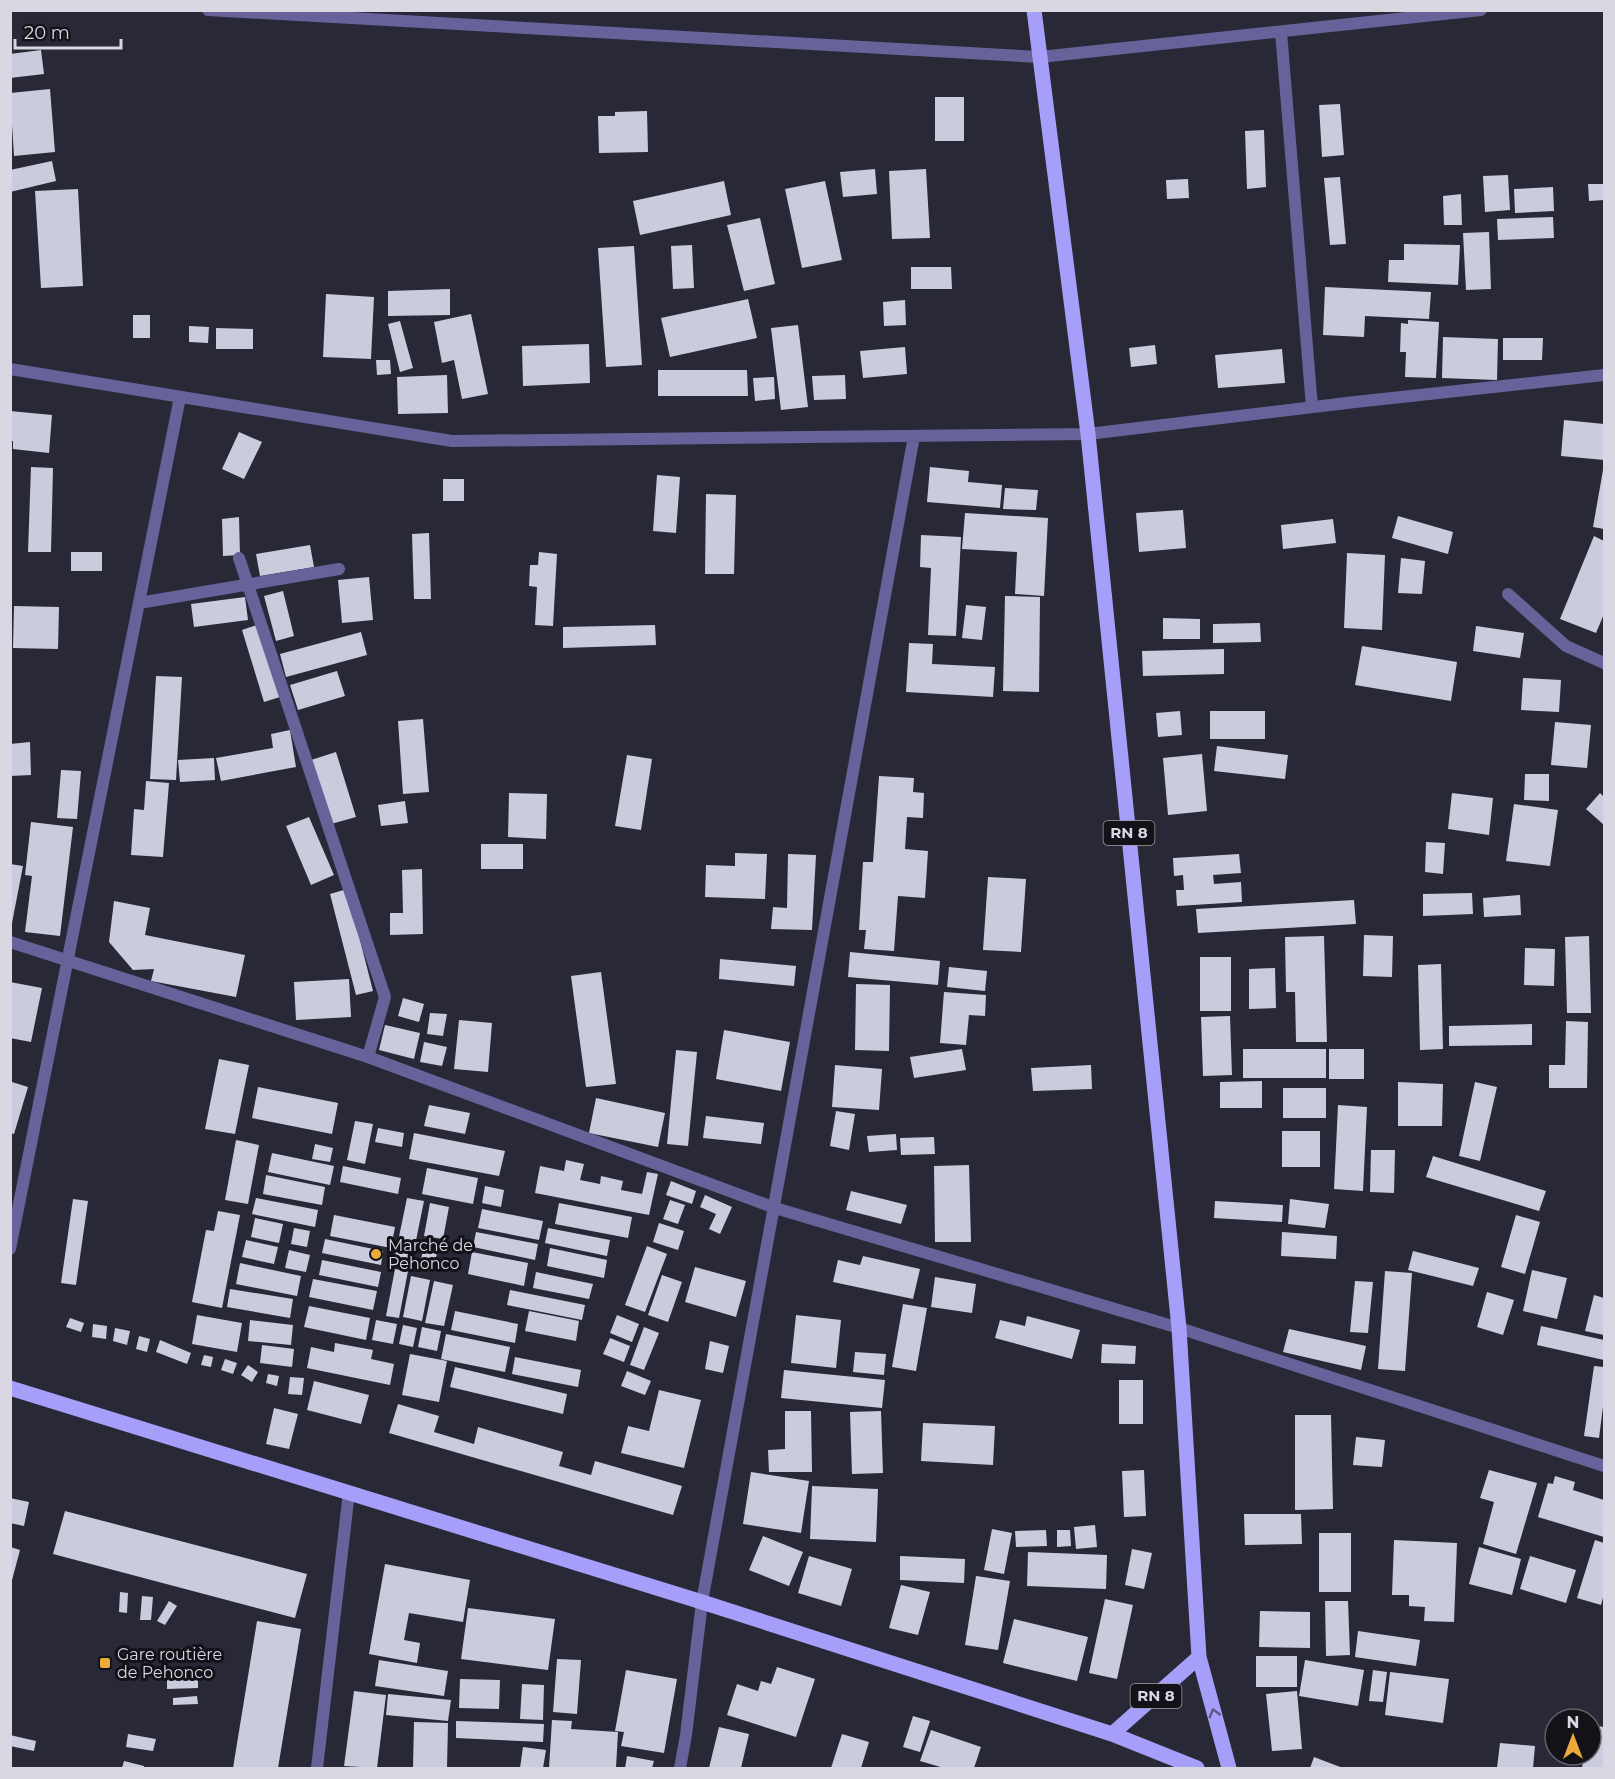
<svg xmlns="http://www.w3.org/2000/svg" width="1615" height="1779" font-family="Montserrat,sans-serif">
	<rect width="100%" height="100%" fill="#292836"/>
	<path fill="#cbcbde" d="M41,50L44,74L10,78V54Z
		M50,89L55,152L14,156L10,93Z
		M935,97H964V141H935Z
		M1340,104L1344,155L1322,157L1319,105Z
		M647,111L648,152L599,153L598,116H615V112Z
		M1264,130L1266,187L1247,189L1245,131Z
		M52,161L56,181L10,192V170Z
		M875,169L877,194L843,197L840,172Z
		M926,169L930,238L892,239L889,171Z
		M1508,175L1510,210L1485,212L1483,176Z
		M1340,177L1346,244L1330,245L1324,178Z
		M1188,179L1189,198L1167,199L1166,180Z
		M724,181L731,215L640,235L633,201Z
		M825,181L842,260L802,268L785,189Z
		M1588,184H1604V200L1589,201Z
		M1553,187L1554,211L1515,213L1514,189Z
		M78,189L83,286L41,288L35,191Z
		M1461,194L1462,225H1444L1443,196Z
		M1553,217L1554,238L1498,240L1497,219Z
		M760,218L775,284L744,291L727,225Z
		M1489,232L1491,289L1466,290L1463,233Z
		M1404,244L1460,245L1458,285L1388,282L1389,260H1404Z
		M692,245L694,288L673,289L671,246Z
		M634,246L642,365L606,367L598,248Z
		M911,267H951L952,289H911Z
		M1325,287L1431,292L1429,319L1365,316L1364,337L1323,335Z
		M450,289V315L388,316V291Z
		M326,294L374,297L371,359L323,357Z
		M748,299L757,338L670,357L661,318Z
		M905,300L906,325L884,326L883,302Z
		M471,314L488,394L462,399L454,360L442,363L434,322Z
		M133,315H150V338H133Z
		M1408,320L1439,322L1436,378L1405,377L1406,352H1400L1401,323L1408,324Z
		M400,321L413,368L400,372L388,324Z
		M798,325L808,407L781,410L771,328Z
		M189,326L209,327L208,343L189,342Z
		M216,328L253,329V349H216Z
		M1443,337L1498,339L1497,380L1442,378Z
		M1503,338H1543L1542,360H1503Z
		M589,344L590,383L523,386L522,346Z
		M1155,345L1157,364L1131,367L1129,348Z
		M905,347L907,374L863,378L860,351Z
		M1282,349L1285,383L1218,388L1215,355Z
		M376,360H390L391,374L377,375Z
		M658,370H747L748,396H658Z
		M447,375L448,413L398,414L397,377Z
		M845,375L846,399L814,400L812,376Z
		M774,377L775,399L755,401L753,378Z
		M10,411L52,415L49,453L13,449V441H10Z
		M1564,420L1604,424V460L1561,456Z
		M239,432L262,442L244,479L222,469Z
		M31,467L53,468L51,552H28Z
		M930,467L969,471L968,482L1002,485L1000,508L927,502Z
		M1603,470H1604V529L1593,527Z
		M657,475L680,477L676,533L653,531Z
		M443,479H464V501H443Z
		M1005,488L1038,490L1036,510L1003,509Z
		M706,494L736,495L734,574H705Z
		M1183,510L1186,548L1139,552L1136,513Z
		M965,513L1048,518L1044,596L1015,594L1017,552L962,549Z
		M1398,516L1453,532L1448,554L1392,538Z
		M239,517L240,555L223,556L222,519Z
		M1333,519L1336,543L1283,549L1281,525Z
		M429,533L431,599H414L412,534Z
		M921,535L961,537L956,636L928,635L931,568L920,567Z
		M1594,536L1604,541V614L1596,633L1560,619Z
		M310,545L314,567L260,576L256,554Z
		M71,552H102V571H71Z
		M539,552L557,554L553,626L535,625L537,587L529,586L530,565H538Z
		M1347,553L1385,555L1382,630L1344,628Z
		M1401,558L1425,561L1422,594L1398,593Z
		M369,577L373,620L342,623L338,580Z
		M283,591L294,636L276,641L264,596Z
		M1005,596L1040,597L1039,692L1003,691Z
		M245,597L248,620L194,627L191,604Z
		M966,605L986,607L982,640L962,638Z
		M14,606L59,607L58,649L13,648Z
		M1163,618L1200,619V639H1163Z
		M1260,623L1261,642L1213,643V624Z
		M257,625L280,697L264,702L242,630Z
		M655,625L656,645L563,648V627Z
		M1476,626L1524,633L1520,658L1473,651Z
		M361,632L367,655L286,677L280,654Z
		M909,643L933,644L932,664L995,667L993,697L906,692Z
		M1362,646L1457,662L1451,701L1355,685Z
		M1224,649V674L1143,676L1142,651Z
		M337,671L345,696L298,710L290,685Z
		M156,676L182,677L176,780L150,779Z
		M1523,678L1561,680L1559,712L1521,710Z
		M1180,711L1182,735L1158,737L1156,713Z
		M1210,711H1265V739H1210Z
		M423,719L429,792L403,794L398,721Z
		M1555,722L1591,725L1587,768L1551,765Z
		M290,730L296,767L221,781L216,758L273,748L271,734Z
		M30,742L31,775L10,776V744Z
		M1217,746L1288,755L1285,779L1214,771Z
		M336,752L356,817L331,824L311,760Z
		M1202,754L1207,811L1168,815L1163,758Z
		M627,755L652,759L641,830L615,826Z
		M214,758L215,780L180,782L178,760Z
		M61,770L81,771L77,819L57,818Z
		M1525,774H1549V801L1524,800Z
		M879,776L914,778L913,792L924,793L923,818L907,817L905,849L928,851L925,898L898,896L894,951L864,949L866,930H859L863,862H873Z
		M146,781L169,783L163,857L131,855L134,809L144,810Z
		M509,793L547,794L546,839L508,837Z
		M1452,793L1493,798L1489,835L1448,829Z
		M1600,793L1604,797V825L1586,809Z
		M405,801L408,823L381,826L378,805Z
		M1514,804L1558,810L1550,866L1506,861Z
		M309,817L334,875L311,885L286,826Z
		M31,822L73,827L60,936L25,932L32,876L25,875Z
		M1426,842L1445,843L1443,874L1425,872Z
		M481,844H523V869H481Z
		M735,853L767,854L765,899L705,897L706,865L735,866Z
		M788,854L816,855L812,930L771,929L773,907L787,908Z
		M1239,854L1241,873L1213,875L1214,884L1241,882L1242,902L1177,906L1176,890H1184L1183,875L1174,876L1173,858Z
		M10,864L23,866L12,923H10Z
		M422,869L423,934L390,935V913H403L402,870Z
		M988,877L1026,879L1021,952L983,950Z
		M347,889L373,991L356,995L330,894Z
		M1472,893L1473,914L1423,916V894Z
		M1520,895L1521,915L1484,917L1483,898Z
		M1354,900L1356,924L1198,933L1196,909Z
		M114,901L150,908L145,935L245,955L236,997L151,981L154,969L133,970L109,942Z
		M1364,935L1393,936L1392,977L1363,976Z
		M1324,936L1327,1042H1296L1295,992H1286L1285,937Z
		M1589,936L1591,1013H1567L1565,937Z
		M1525,948L1555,949L1554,986L1524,985Z
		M850,952L940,961L938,985L848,977Z
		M1200,957H1231V1011H1200Z
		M720,959L796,966L794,986L719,979Z
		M1441,964L1443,1049L1420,1050L1418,965Z
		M949,967L987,971L985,991L947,987Z
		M1275,968L1276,1008L1249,1009V969Z
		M601,972L616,1084L586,1087L571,976Z
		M349,979L351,1017L296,1020L294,982Z
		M10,982L42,988L31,1042L10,1038Z
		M856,984L890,985L889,1051L855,1050Z
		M944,992L986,995L985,1016L969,1015L966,1045L940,1043Z
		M403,998L424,1004L419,1022L398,1016Z
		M430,1013L447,1014L443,1036L427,1034Z
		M1230,1016L1232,1075L1203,1076L1201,1017Z
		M459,1020L492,1023L488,1072L454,1069Z
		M1566,1021L1588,1022L1587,1088H1549V1065H1565Z
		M1532,1024V1045L1449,1046V1026Z
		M385,1025L420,1033L414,1059L379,1050Z
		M724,1030L790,1042L781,1091L716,1079Z
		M424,1042L447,1047L442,1066L420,1062Z
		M962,1049L966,1070L914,1078L910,1057Z
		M1243,1049H1326V1078H1243Z
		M1329,1049H1364V1079H1329Z
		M676,1050L697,1052L688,1146L667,1144Z
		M219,1059L249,1065L235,1134L205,1129Z
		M835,1065L882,1069L879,1110L832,1107Z
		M1091,1065L1092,1089L1033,1091L1031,1068Z
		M1262,1081V1108H1220V1082Z
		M12,1082L28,1087L14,1134L10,1133Z
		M1398,1082L1443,1084L1442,1126H1398Z
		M1475,1082L1497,1087L1480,1161L1459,1156Z
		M258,1087L338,1103L332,1134L252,1118Z
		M1283,1088H1326V1118H1283Z
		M596,1098L665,1113L658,1147L589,1133Z
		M429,1105L470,1113L465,1134L424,1126Z
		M1338,1105L1367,1107L1363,1191L1334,1189Z
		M836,1111L855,1114L849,1150L830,1146Z
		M706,1116L764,1123L761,1144L703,1138Z
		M355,1121L373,1124L365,1164L347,1160Z
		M378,1128L404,1133L402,1147L375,1142Z
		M1282,1131H1320V1167H1282Z
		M414,1133L505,1151L499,1176L409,1159Z
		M896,1134L897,1150L869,1152L867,1136Z
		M934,1137L935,1154L901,1155L900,1138Z
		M236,1140L259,1145L248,1204L225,1200Z
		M315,1144L333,1148L330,1162L312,1159Z
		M1371,1150H1395L1394,1193L1370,1192Z
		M272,1153L334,1166L330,1185L268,1172Z
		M1433,1156L1546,1191L1539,1211L1426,1177Z
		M566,1160L584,1164L580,1180L600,1184L601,1176L623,1181L621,1190L642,1194L647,1172L658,1174L649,1215L535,1193L540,1166L564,1171Z
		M969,1165L971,1242H935L934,1166Z
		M343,1166L401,1178L398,1194L340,1182Z
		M427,1168L478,1178L473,1204L422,1194Z
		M266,1175L325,1187L322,1205L263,1194Z
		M671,1181L696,1191L692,1204L666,1195Z
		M485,1186L504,1190L501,1207L482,1203Z
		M851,1191L907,1205L901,1224L846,1210Z
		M705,1195L732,1207L720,1234L709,1229L716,1214L700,1207Z
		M256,1198L318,1210L315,1227L252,1214Z
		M407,1198L424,1201L412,1260L395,1256Z
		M73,1199L88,1201L76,1285L61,1283Z
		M1290,1199L1329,1204L1325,1228L1288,1224Z
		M670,1200L685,1205L678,1224L663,1219Z
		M1215,1201L1283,1205L1282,1222L1214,1218Z
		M430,1203L449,1207L443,1239L424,1236Z
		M559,1203L632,1217L628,1238L555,1224Z
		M482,1209L543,1221L539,1240L478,1228Z
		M218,1211L240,1215L222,1308L192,1302L206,1230L214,1231Z
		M334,1215L395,1227L391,1248L330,1236Z
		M1516,1215L1540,1222L1525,1274L1501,1267Z
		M255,1218L283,1224L279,1243L251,1237Z
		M659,1223L684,1231L678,1250L653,1242Z
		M294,1228L310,1231L307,1247L291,1244Z
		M548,1228L610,1240L607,1256L545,1243Z
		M476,1232L538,1244L535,1260L473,1247Z
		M1282,1232L1337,1236L1336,1259L1281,1256Z
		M325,1239L383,1251L381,1265L322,1253Z
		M246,1240L278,1247L274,1264L242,1257Z
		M425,1240L439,1243L433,1272L419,1269Z
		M647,1246L667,1254L645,1312L625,1305Z
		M550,1248L607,1260L604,1278L547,1266Z
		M289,1250L310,1255L306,1272L285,1268Z
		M1413,1251L1479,1268L1473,1286L1408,1270Z
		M472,1252L528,1263L524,1286L468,1274Z
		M863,1256L920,1269L913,1299L833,1282L838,1260L860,1265Z
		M322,1260L381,1272L378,1287L319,1275Z
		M240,1263L301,1276L297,1296L236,1284Z
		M695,1267L746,1281L736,1317L685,1302Z
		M395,1269L408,1271L399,1318L386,1316Z
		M1532,1270L1567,1278L1557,1319L1523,1311Z
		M1385,1271L1412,1273L1405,1371L1378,1369Z
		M536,1272L593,1284L589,1299L533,1288Z
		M662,1275L682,1282L668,1322L648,1315Z
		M411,1276L430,1280L422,1321L403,1317Z
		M935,1277L976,1284L972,1313L931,1307Z
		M313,1279L377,1291L373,1310L309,1297Z
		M434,1281L453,1285L444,1326L425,1323Z
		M1355,1281L1373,1282L1368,1333L1350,1332Z
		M230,1289L293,1299L290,1318L227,1307Z
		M510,1290L585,1305L582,1320L507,1305Z
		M1487,1292L1514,1300L1503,1335L1477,1327Z
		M1594,1295L1604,1298V1335L1585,1331Z
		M903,1304L927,1308L916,1371L892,1367Z
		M309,1306L370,1318L366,1340L304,1327Z
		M455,1311L518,1324L515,1343L451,1330Z
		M529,1311L579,1321L576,1341L525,1331Z
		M197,1315L242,1323L237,1352L192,1344Z
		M617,1315L639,1324L632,1342L610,1333Z
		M796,1315L841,1320L836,1368L791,1363Z
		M1027,1316L1080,1330L1072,1359L995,1338L1000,1320L1025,1326Z
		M70,1318L84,1323L81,1332L66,1327Z
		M250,1320L293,1325L291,1345L248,1341Z
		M376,1320L397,1324L393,1344L372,1340Z
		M93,1324L107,1326L106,1339L92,1337Z
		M403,1325L417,1328L413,1347L399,1344Z
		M1541,1326L1604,1340V1360L1537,1345Z
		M422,1327L441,1331L437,1351L418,1347Z
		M644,1327L659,1333L644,1370L630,1365Z
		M115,1328L130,1331L127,1345L113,1341Z
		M1289,1329L1366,1346L1361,1370L1283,1352Z
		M446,1334L510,1347L505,1372L441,1359Z
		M139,1336L150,1339L147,1352L136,1349Z
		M610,1338L630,1346L624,1362L603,1354Z
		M160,1340L191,1353L187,1364L156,1352Z
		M710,1341L729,1346L723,1373L705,1369Z
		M335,1343L373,1350L371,1359L394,1364L390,1385L307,1368L311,1347L334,1352Z
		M1102,1344L1136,1346L1135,1364L1101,1363Z
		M262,1345L294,1349L292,1367L260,1363Z
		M855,1352L886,1354L884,1375L853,1372Z
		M410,1354L447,1361L439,1402L402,1395Z
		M204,1355L213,1357L211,1367L201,1365Z
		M515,1357L581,1370L578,1387L512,1374Z
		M225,1359L237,1363L233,1374L221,1370Z
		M248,1365L258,1372L252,1382L241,1375Z
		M1594,1366L1604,1367V1399L1599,1438L1584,1436Z
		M455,1367L567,1394L563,1414L450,1387Z
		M784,1370L885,1380L882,1408L781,1398Z
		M627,1371L651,1381L645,1395L621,1386Z
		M268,1374L279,1376L277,1386L266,1383Z
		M290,1377L304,1378L302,1395L288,1394Z
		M1119,1380H1143V1424H1119Z
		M314,1381L369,1395L361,1424L307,1410Z
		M659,1390L701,1400L684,1468L621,1453L628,1426L649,1431Z
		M398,1404L439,1416L434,1432L474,1444L478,1427L563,1452L559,1466L591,1475L595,1461L682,1486L673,1515L389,1433Z
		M274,1408L298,1414L289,1449L266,1444Z
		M785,1411H811L812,1472H769L768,1450L785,1449Z
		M881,1411L883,1473L852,1474L850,1412Z
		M1295,1415H1331L1333,1509L1295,1510Z
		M923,1423L995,1426L993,1465L921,1461Z
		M1356,1437L1385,1440L1382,1467L1353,1465Z
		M1144,1470L1146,1516L1124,1517L1122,1471Z
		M1489,1470L1537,1483L1516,1554L1483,1544L1494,1502L1480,1498Z
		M751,1472L809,1481L801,1533L743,1524Z
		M1555,1476L1575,1482L1573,1490L1604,1500V1537L1538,1517L1548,1483L1553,1484Z
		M812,1486L878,1489L876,1542L810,1539Z
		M10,1498L29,1502L24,1526L10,1523Z
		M65,1511L307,1574L295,1618L53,1554Z
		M1244,1514H1301L1302,1544L1245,1545Z
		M1095,1525L1097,1547L1076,1549L1074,1527Z
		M992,1529L1012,1533L1004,1574L984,1570Z
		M1046,1530L1047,1546L1016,1547L1015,1531Z
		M1057,1530H1070L1071,1546L1057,1547Z
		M1319,1533H1351V1592H1319Z
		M763,1536L803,1552L789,1586L749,1570Z
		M1394,1540L1457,1543L1454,1622L1424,1621L1425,1607L1409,1606V1595H1392Z
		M1595,1540L1604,1543V1594L1601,1605L1577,1598Z
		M10,1547L20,1550L11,1584H10Z
		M1479,1547L1521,1559L1512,1595L1469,1584Z
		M1132,1549L1152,1553L1144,1589L1125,1585Z
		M1028,1552L1107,1555L1106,1589L1027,1586Z
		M809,1556L852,1569L841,1606L798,1593Z
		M900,1556L965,1559L964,1583L900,1580Z
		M1530,1556L1576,1570L1566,1603L1520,1589Z
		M385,1564L470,1580L463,1622L409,1613L404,1640L420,1643L417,1663L369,1654Z
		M976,1576L1010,1581L998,1650L965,1645Z
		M901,1585L930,1592L918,1635L889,1628Z
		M120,1592L128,1593L127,1613L119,1612Z
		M142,1596L153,1597L151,1620H140Z
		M1105,1599L1133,1605L1117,1679L1089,1673Z
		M169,1601L177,1606L165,1625L157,1621Z
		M1325,1601H1348L1350,1655L1326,1656Z
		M468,1608L555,1619L548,1670L461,1659Z
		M1260,1611L1310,1612V1648L1259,1647Z
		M1014,1619L1088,1637L1077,1681L1003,1663Z
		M257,1621L301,1629L278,1768H233Z
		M1358,1631L1420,1640L1416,1666L1355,1657Z
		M181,1648L207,1651L206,1660L180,1658Z
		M1256,1656H1297V1687H1256Z
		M557,1659L581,1660L577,1714L553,1712Z
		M379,1660L448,1671L444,1696L375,1686Z
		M1305,1660L1364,1670L1358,1706L1299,1696Z
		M777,1667L815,1679L796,1737L727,1715L737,1684L758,1691L761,1681L771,1684Z
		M626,1670L677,1679L664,1753L621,1746L624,1732L615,1731Z
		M1373,1670L1387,1672L1383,1702L1369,1701Z
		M1390,1672L1449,1679L1443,1723L1385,1715Z
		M198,1678V1688L167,1689V1679Z
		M460,1679L500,1680L499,1709L459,1708Z
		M522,1684L544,1685L543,1720L520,1719Z
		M354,1691L386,1695L377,1768L344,1766Z
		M1297,1691L1302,1749L1272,1751L1266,1694Z
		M388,1694L451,1700L448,1721L386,1715Z
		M197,1696L198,1704L173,1705V1698Z
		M913,1716L930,1721L920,1752L903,1747Z
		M552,1720L572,1721L571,1729L618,1732L616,1768H549Z
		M456,1721L544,1724L543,1742L456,1738Z
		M414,1722L448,1723L447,1768H413Z
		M1591,1725L1604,1727V1768H1582L1584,1755H1591Z
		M719,1727L749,1734L741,1768H709Z
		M931,1730L981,1747L974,1768H944L920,1761Z
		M128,1734L156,1739L153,1751L126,1747Z
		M842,1734L869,1742L861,1768H831Z
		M10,1735L36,1741L34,1751L10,1746Z
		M1500,1743L1535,1746L1533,1768H1497Z
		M523,1747L546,1750L543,1768H520Z
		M627,1756L654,1761L652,1768H625Z
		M1314,1757L1343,1768H1310Z
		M124,1761L144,1766V1768H122Z"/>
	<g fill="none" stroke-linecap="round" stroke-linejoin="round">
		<path stroke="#67639a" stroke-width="12" d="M239,558L385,997L368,1057
			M139,603L339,569"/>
		<path stroke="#67639a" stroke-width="12" d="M208,10L1040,57L1481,10
			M1281,32L1312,407
			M10,369L452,441L1088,434L1355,402L1604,375
			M1508,594L1566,646L1604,663
			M10,942L368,1057L775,1208L1179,1328L1604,1466
			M10,1249L180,397
			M317,1768L349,1492
			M680,1768L686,1735L702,1602L914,436"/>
		<path stroke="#a69ff9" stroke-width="15" d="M1034,10L1088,434L1179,1328L1199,1657L1229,1768
			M10,1388L702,1602L1112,1734L1197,1768
			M1112,1734L1199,1657"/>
	</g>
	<defs><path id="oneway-chevron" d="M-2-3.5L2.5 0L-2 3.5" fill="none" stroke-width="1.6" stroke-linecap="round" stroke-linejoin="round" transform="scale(1.5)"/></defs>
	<use stroke="#5c5888" href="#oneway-chevron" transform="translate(1214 1713) rotate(-105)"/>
	<g fill="#ebaa39" stroke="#121218" stroke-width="2">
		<circle cx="376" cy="1254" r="6"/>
		<rect x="99" y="1657" width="12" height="12" rx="3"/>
	</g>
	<g text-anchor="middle" stroke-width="6" stroke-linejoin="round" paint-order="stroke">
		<g fill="#121218" stroke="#9d9da5" stroke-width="1.5">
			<rect x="1103.5" y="821" width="51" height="24" rx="4.5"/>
			<rect x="1130.5" y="1684" width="51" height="24" rx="4.5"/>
		</g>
		<g font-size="15" font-weight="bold" fill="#d9d8e2">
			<text x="1129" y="838">RN 8</text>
			<text x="1156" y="1701">RN 8</text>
		</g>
		<g font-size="16" fill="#d9d8e2" stroke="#121218" text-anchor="start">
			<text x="388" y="1251">Marché de<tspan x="388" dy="18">Pehonco</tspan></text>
			<text x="117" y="1660">Gare routière<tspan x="117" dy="18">de Pehonco</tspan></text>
		</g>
	</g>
	<rect width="1615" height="1779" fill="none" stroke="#d9d8e2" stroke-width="24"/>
	<g transform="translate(1573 1737)"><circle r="28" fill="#121218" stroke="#626169" stroke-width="1.5"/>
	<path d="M0-4.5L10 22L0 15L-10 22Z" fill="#ebaa39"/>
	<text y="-9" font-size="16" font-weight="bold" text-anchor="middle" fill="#d9d8e2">N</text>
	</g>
	<path d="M15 39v9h106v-9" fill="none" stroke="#d9d8e2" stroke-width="3"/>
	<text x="24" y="39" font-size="18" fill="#d9d8e2" stroke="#121218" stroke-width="4.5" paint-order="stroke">20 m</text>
</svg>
